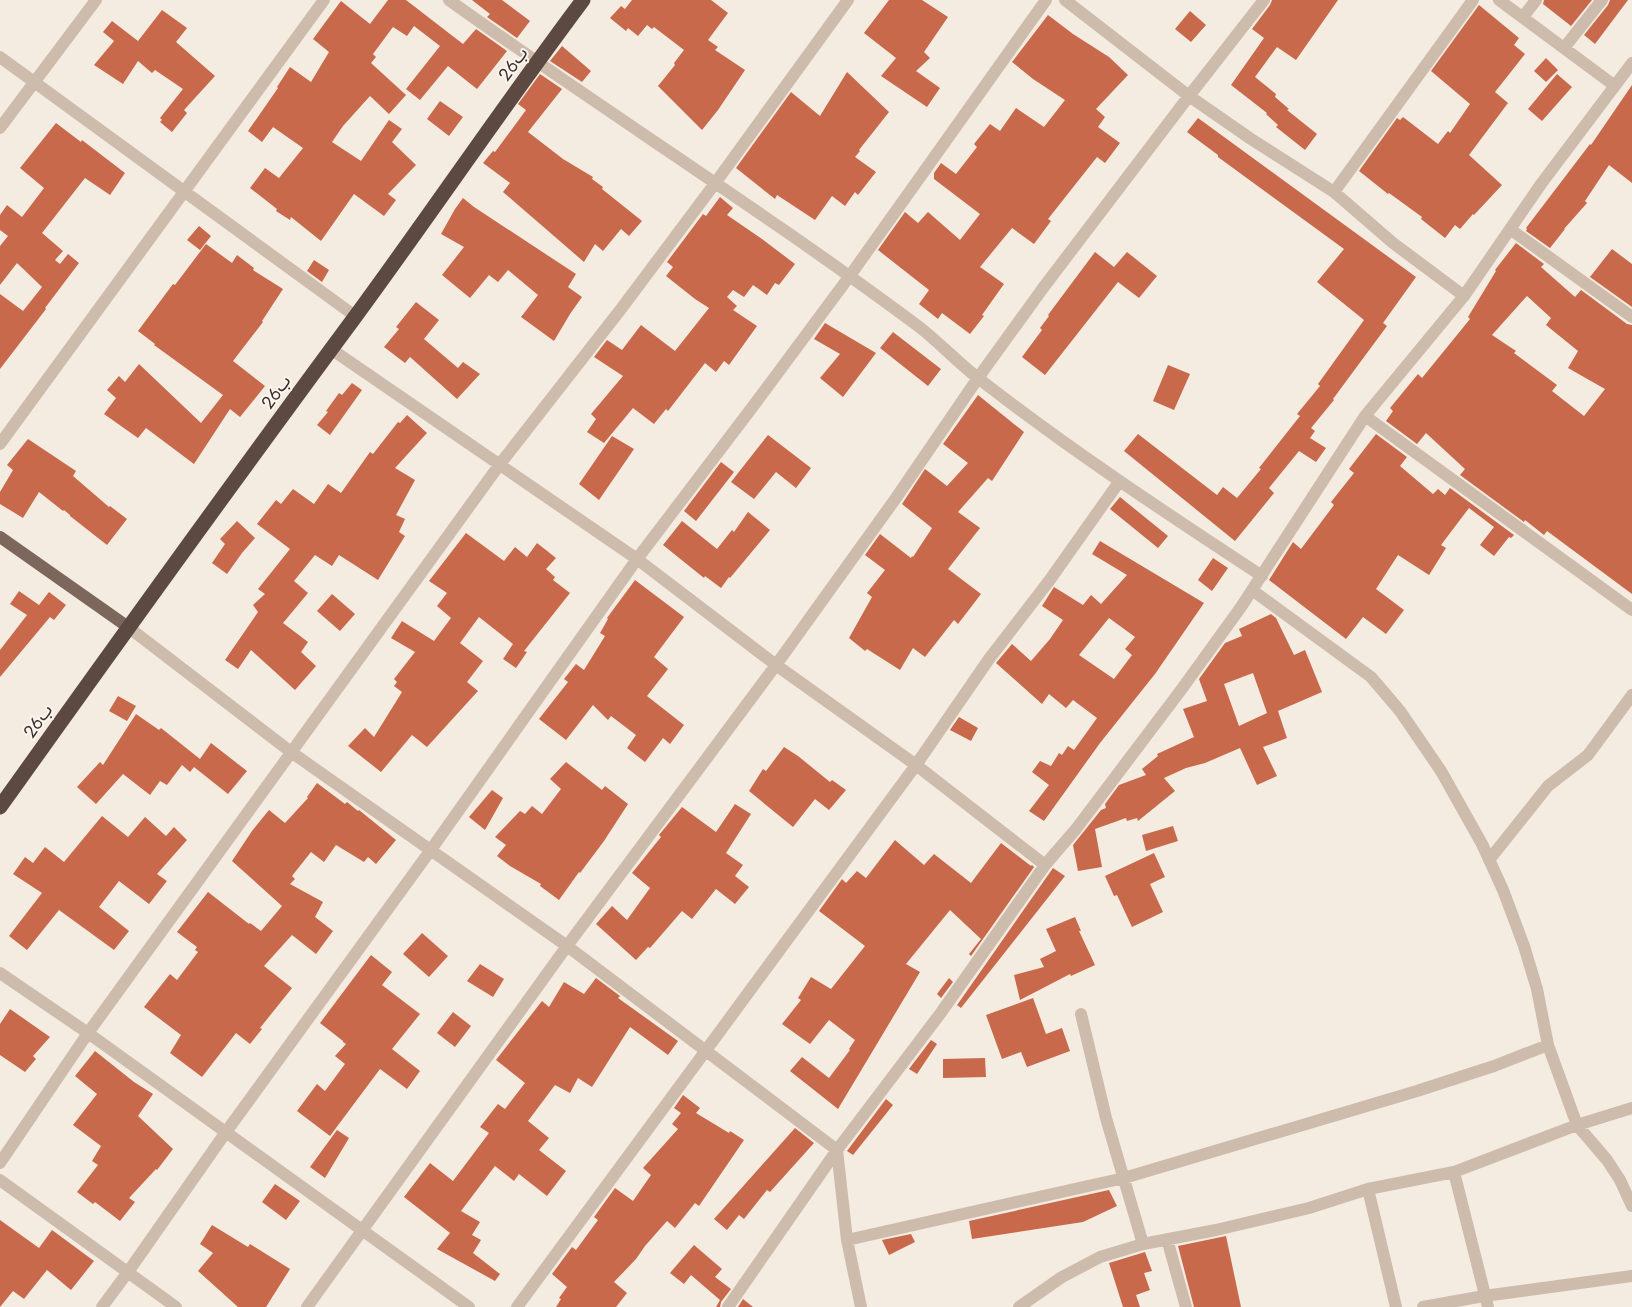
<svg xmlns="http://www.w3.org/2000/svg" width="1632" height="1307" font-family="Jost,Vazirmatn,sans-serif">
	<rect width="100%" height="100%" fill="#f4ebe1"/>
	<path fill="#c8694b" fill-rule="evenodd" d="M388,0H406L463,44L476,29L507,51L477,89L448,66L420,100L406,89L440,46L414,26L407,36L393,27L373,54L376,57L371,63L406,95L389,114L370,96L343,126L332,142L361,161L389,120L402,129L392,142L416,165L388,194L396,200L384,216L354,194L321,241L291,217L290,220L276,211L277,209L250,188L265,168L279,178L303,148L273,127L262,142L248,131L278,88L277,87L290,67L311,82L329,52L313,39L341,1L370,24Z
		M472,0H502L530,21L517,38L487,17L490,14Z
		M632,0H711L728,13L708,40L718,47L715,50L745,70L718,110L702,130L658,86L675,65L674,63L684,50L654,27L652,29L647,25L638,36L628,28L626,31L610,18L621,6L625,9Z
		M889,0H922L948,17L924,52L930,58L916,71L940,88L927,107L881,76L896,58L864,33Z
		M1272,0H1338L1296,60L1277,47L1255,77L1276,94L1275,97L1289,109L1287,110L1317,134L1305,150L1276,127L1278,125L1266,114L1267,113L1231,85L1264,38L1252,29L1270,5Z
		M1544,0H1592L1571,26L1543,4Z
		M1610,0H1628L1595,44L1584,35L1608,5Z
		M1479,5L1519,38L1514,45L1525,54L1495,92L1508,103L1469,155L1502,185L1474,215L1473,214L1460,229L1455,225L1445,238L1421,219L1422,217L1389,193L1388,194L1359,171L1397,118L1400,120L1403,117L1438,144L1448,131L1450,133L1470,104L1431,71Z
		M162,10L187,28L176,42L215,76L184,110L187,113L172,132L160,122L162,120L160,118L183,89L155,70L152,73L138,61L123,84L94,65L114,41L103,32L112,21L138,41Z
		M1190,11L1206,25L1191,42L1175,29Z
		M1048,15L1073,34L1109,57L1128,75L1096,109L1105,117L1098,127L1120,143L1105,163L1097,157L1048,219L1051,221L1034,244L1012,228L980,267L1004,284L982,315L984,316L970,334L942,313L938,319L919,304L929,290L878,250L905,212L918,223L928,212L960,240L980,214L934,179V173L941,163L956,174L977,147L974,144L990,124L1000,131L1016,108L1044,127L1065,100L1033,79L1012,62Z
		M562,46L591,71L582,82L550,61Z
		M1546,58L1558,70L1546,82L1534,71Z
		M847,72L889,112L859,150L860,151L855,157L876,172L858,195L855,192L845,206L832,196L815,220L777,195L775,199L736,168L791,92L820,116Z
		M540,74L562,89L528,132L563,159L593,177L592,179L603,187L602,189L642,221L629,236L621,229L603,251L595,244L584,262L503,192L510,183L483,163L493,151L495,152L526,110L518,104Z
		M1557,74L1572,87L1542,121L1528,109Z
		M1632,85V183L1609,165L1585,201L1587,203L1564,229H1565L1550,248L1526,231L1527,229L1526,228L1590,144L1591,145Z
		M440,101L463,117L449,136L427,119Z
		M1198,118L1416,277L1383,323L1387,326L1333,399L1334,400L1311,428L1315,431L1310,438L1326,448L1316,462L1299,451L1269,488L1274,493L1235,541L1124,451L1138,434L1217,495L1223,487L1237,498L1261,469L1259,468L1300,416L1297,414L1320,386L1318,384L1364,320L1317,282L1344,249L1218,157V155L1187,132Z
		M56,123L81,142L82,140L125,173L110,195L85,178L42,233L63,251L55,260L60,264L68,254L79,263L45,308L46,309L0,369V294L23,311L42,287L17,263L0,285V246L8,236L0,230V215L7,205L22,217L44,188L20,168Z
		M720,197L733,208L727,215L762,239L795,264L779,285L775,283L767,295L753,285L744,297L733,290L727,297L737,306L733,310L757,326L729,365L724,361L716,372L705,363L668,411L666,409L654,424L633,408L604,443L587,432L596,419L591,414L623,376L594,357L607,340L622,350L641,325L675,351L709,308L695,299L666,276L673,267L667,262L703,214L706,216Z
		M463,198L474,207L576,274L568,287L582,297L570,314L554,341L521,317L538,295L508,270L498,282L489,275L470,298L442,275L464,247L441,234L455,209Z
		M199,226L211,236L200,250L187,240Z
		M1516,243L1544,264L1541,267L1575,297L1581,290L1627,324L1632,325V594L1547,531L1544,535L1525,520L1524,522L1460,475L1465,469L1426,433L1417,444L1386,421L1393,411L1390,408L1418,374L1422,378L1470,319L1468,317L1496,271L1495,270ZM1527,296L1551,318L1546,325L1578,351L1568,368L1605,389L1584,416L1552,391L1557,385L1514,353L1516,351L1492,335Z
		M206,244L232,263L237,255L254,268L253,270L283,289L262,321L263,322L233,361L265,386L240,417L230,409L194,464L146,428L138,438L104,414L116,398L107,390L119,376L125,382L139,364L201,423L223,395L154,345L155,344L138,331L173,284L175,285Z
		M1612,249L1632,264V307L1590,277Z
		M1095,252L1114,267L1127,252L1157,276L1139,298L1118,282L1045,375L1022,357L1042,330L1040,328L1049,316L1048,315Z
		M314,260L329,270L322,282L307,271Z
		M416,302L439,320L424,339L458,368L463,362L480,374L457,399L410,357L405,363L384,347L399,329L396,327Z
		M825,323L876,353L843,397L820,378L840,354L814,339Z
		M893,332L941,369L928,386L880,348Z
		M1168,365L1190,374L1174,410L1153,401Z
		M352,383L362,390L330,435L317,425L328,412L326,411L339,393L342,395Z
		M978,395L1024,432L992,481L988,478L958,512L980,528L948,569L981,594L958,624L954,620L925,657L913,648L900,670L867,649L865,651L849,638L872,597L867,593L885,570L865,555L880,534L911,558L912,556L913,557L932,528L902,504L925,469L947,486L968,463L943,444Z
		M407,415L427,433L395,468L415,480L396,515L405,519L399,532L405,536L378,580L339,555L332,566L315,555L294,581L308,593L283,623L308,642L301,652L316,666L295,690L251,650L238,669L225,660L258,612L253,605L265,594L258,589L290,549L257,524L276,500L281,504L293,489L314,504L328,484L341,493L370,452L373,454L398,422L400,423Z
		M1376,434L1407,457L1400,466L1433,494L1438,489L1445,495L1450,488L1514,535L1511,538L1509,537L1494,556L1480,545L1494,527L1469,508L1441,545L1446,548L1429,575L1398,555L1376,589L1404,610L1386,634L1363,617L1346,639L1269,580L1293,542L1301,549L1334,505L1331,502L1354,473L1349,469Z
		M768,435L811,468L796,488L776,472L754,499L731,482Z
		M612,436L634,449L599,500L579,484Z
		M28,439L76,471L73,476L109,507L110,506L127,519L107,545L70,516V515L64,510L63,511L39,492L23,518L0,504V492L13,470L7,465Z
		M721,462L734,472L696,521L684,511Z
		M1120,497L1168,536L1158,548L1110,509Z
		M748,512L770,530L730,578L729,577L721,588L705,576L704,578L663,545L682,521L717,549L732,530L734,532Z
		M237,521L255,538L242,553L227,574L212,563L225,544L220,539Z
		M466,533L504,561L515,547L527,557L537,543L556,558L546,569L555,577L553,580L570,593L524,651L527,652L516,668L503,659L513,644L479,617L460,643L483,661L467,682L478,691L427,747L412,735L381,772L348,746L365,728L374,737L402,692L394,686L397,682L394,679L415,652L391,638L402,621L434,641L451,618L437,606L447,593L429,581Z
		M1100,541L1204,603L1155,674L1100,743L1044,821L1029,811L1049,785L1032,772L1040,761L1051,766L1059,753L1062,755L1068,746L1074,750L1097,718L1073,700L1066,708L1049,694L1042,704L996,663L1012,644L1031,661L1050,639L1063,620L1042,606L1054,587L1083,605L1091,595L1101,604L1127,575L1092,554ZM1109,618L1135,637L1125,649L1132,655L1114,679L1079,655Z
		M1213,558L1228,568L1212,591L1198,580Z
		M635,580L684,617L654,657L668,669L647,696L684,725L670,744L663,738L645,762L627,748L636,735L611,716L608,720L593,705L566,740L539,719L568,682L564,679L576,664L584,670L605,636L600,633L608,619L607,618Z
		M19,591L39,605L49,592L66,605L54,620L50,617L0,677V650L27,615L10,604Z
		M332,594L355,614L340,631L317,611Z
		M1271,614L1276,618L1294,655L1305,650L1322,692L1278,711L1287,738L1263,747L1277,776L1257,785L1240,748L1205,763L1186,768L1164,778L1175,791L1138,821L1137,818L1127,821L1126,818L1095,829L1102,867L1078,871L1073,845L1101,810L1106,808L1105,804L1119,785L1146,775L1142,769L1158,756L1157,754L1194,737L1183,709L1207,701L1199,679L1225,643L1242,636L1239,629ZM1253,673L1267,713L1239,726L1224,684Z
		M118,696L136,706L127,721L109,711Z
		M136,714L159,730L161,728L200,759L211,743L247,771L228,794L194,767L190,772L182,765L167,785L160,781L150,795L123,774L96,804L77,787L100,762L103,765Z
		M959,717L978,728L971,741L950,730Z
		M784,747L798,756L830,782L832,780L846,790L829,810L815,799L793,827L749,791L763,769L766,771Z
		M566,762L602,790L605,786L628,804L604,841L580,873L579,872L559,900L540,886L541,884L510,866L497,856L506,845L495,837L520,811L525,814L532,806L542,814L561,789L550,779Z
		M317,783L345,804L347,802L358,811L359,810L396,840L376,864L368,857L364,862L336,845L324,862L311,852L292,876L295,879L290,884L323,902L315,917L333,931L316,954L292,935L264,966L292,988L260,1028L262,1029L250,1044L236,1033L202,1077L170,1053L181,1035L144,1007L170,974L177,980L198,952L195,950L197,947L177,932L208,892L249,924L250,923L261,931L282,906L232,861L252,831L269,810L285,823L308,798L307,797Z
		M492,790L503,798L485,830L469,817Z
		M735,804L751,814L726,853L743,865L735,876L749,887L735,904L716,889L692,919L682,911L650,948L648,947L636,960L596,924L612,906L627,920L650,888L632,873L661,837L659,835L682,807L716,832Z
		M102,816L128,837L145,817L166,836L174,827L187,840L157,874L167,881L149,904L119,881L99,907L129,931L114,950L59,910L27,950L9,936L42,893L13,874L25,857L33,863L45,847L64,862Z
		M1173,826L1178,841L1146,851L1142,835Z
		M895,840L924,865L934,854L971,883L1001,843L1031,866L1032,865L1034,867L971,956L969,954L981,939L950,910L906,964L920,972L838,1109L790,1071L802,1057L829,1078L850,1050L849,1049L855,1040L829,1020L810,1044L782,1024L801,1000L798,998L811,977L831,989L865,946L819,911L842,879L846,883L857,871L866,878Z
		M1154,853L1165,877L1150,884L1163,912L1132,927L1117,895L1114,896L1105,876Z
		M1053,868L1065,876L961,1008L957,1005L955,1008Z
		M1075,917L1081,931H1079L1095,965L1071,976L1070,974L1020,1000L1014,975L1044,967L1040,959L1056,951L1046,929Z
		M422,933L448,956L429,977L403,954Z
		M371,955L392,972L382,985L420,1014L392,1049L420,1071L407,1089L380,1069L330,1136L297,1111L317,1084L325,1091L345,1064L335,1056L346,1044L343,1042V1041L320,1023Z
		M480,964L504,979L493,997L467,981Z
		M596,978L620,996L618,998L678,1041L668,1055L630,1027L592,1087L578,1078L570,1093L555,1085L528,1121L549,1138L539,1150L566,1171L547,1196L519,1174L514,1181L495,1166L461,1211L480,1222L472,1235L481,1240L473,1253L500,1274L495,1281L437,1249L450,1233L404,1197L430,1163L453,1181L489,1133L480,1127L498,1104L505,1109L525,1083L496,1060L542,1001L549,1007L564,982L584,994Z
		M949,978L953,982L941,998L937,994Z
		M1033,998L1046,1034L1062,1028L1070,1051L1027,1067L1021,1052L1002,1059L986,1015Z
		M10,1009L50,1037L33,1056L36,1059L25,1072L0,1055V1024Z
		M453,1012L471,1026L455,1047L437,1033Z
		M931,1040L937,1044L917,1074L909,1069Z
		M95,1051L134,1082L153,1094L138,1116L173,1149L157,1170L156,1169L129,1198L135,1202L120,1221L95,1202L93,1204L77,1192L98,1165L92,1161L101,1146L73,1125L97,1094L75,1076Z
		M985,1058L986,1077L943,1078V1059Z
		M683,1095L700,1108L696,1113L729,1133L730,1131L744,1140L699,1206L695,1203L675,1228L667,1221L645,1246L636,1259L614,1282L627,1293L616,1307H556L561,1299L559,1298L567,1287L552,1274L572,1247L576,1250L598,1220L594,1217L615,1188L633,1201L651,1175L643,1168L678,1129L672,1124L681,1113L674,1108Z
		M886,1099L893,1105L853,1155L847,1151Z
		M795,1128L814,1143L770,1192L767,1190L744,1219L739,1215L727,1230L714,1219Z
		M337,1130L349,1138L325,1178L310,1167Z
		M275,1184L300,1201L286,1220L262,1202Z
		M1109,1190L1117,1206L1083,1222L972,1239L969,1221Z
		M0,1220L39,1248L52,1230L94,1261L71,1290L47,1270L24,1299L13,1291L0,1307Z
		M212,1225L248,1247L250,1244L290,1269L266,1307H238L198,1271L213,1253L200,1244Z
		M911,1234L915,1242L889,1255L882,1240Z
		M1226,1236L1241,1307H1194L1178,1246Z
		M694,1245L722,1269L715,1277L731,1289L721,1302L720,1307H716L720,1300L691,1275L684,1284L670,1273Z
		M1145,1252L1152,1271L1144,1273L1150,1290L1136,1295L1140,1307H1123L1109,1263Z
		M743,1299L753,1307H738Z"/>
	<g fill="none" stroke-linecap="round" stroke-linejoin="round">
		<path stroke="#cdbbac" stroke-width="12" d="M449,0C604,111 765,212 918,326C939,342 957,362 978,378C1069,449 1166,513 1262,576
			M1065,0L1189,96L1251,139L1334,192L1393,243L1464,296
			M1499,0L1615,86
			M1523,17L1536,0
			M1564,48L1602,0
			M0,57L355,316
			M0,128L96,0
			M1334,192L1473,0
			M1510,229L1632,317
			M331,349L637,559L776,665L916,765L1045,865
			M1365,416L1632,610
			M0,444L324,0
			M1252,590L1371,677L1400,711L1441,771L1482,844L1503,890L1524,946L1537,989L1548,1045L1577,1125L1607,1160L1620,1180L1632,1206
			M128,627L291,752L567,946L837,1150L847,1240L861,1307
			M1489,860L1548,786L1588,755L1632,695
			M0,973L88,1033L469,1307
			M1081,1014L1106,1118L1143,1244
			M0,1163L88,1033L500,464L621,309L716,182L848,0
			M1454,1172L1488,1307
			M0,1180L176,1307
			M1368,1189L1396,1307
			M1167,1239L1186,1307
			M847,1240L1124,1178L1417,1091L1494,1066L1548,1045
			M102,1307L128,1272L226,1132L430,851L637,559L757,401L849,277L1046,0
			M307,1307L567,946L776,665L896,498L978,378L1043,288L1189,96L1264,0
			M517,1307L916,765L989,659L1049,581L1119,482
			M728,1307L837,1150L940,1014L1045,865L1076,829L1181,690L1241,607L1365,416L1464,296L1541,184L1632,63
			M1019,1307L1062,1277L1100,1257L1143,1244L1216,1230L1309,1208L1368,1189L1454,1172L1577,1125L1632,1108
			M1423,1307L1484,1296L1632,1276"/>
		<path stroke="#7d675c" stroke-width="12" d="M0,537L128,627"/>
		<path stroke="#5c4a42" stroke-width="15" d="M0,807C117,643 235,479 355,317C432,212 505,104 583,0"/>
	</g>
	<g text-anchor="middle" stroke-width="4" stroke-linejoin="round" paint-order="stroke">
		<g font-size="18" fill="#3b302b" stroke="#fbf5ee">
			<text transform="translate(513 64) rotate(-54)" y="6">26ب</text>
			<text transform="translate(276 392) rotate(-54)" y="6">26ب</text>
			<text transform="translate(38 721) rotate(-55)" y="6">26ب</text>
		</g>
	</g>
</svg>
